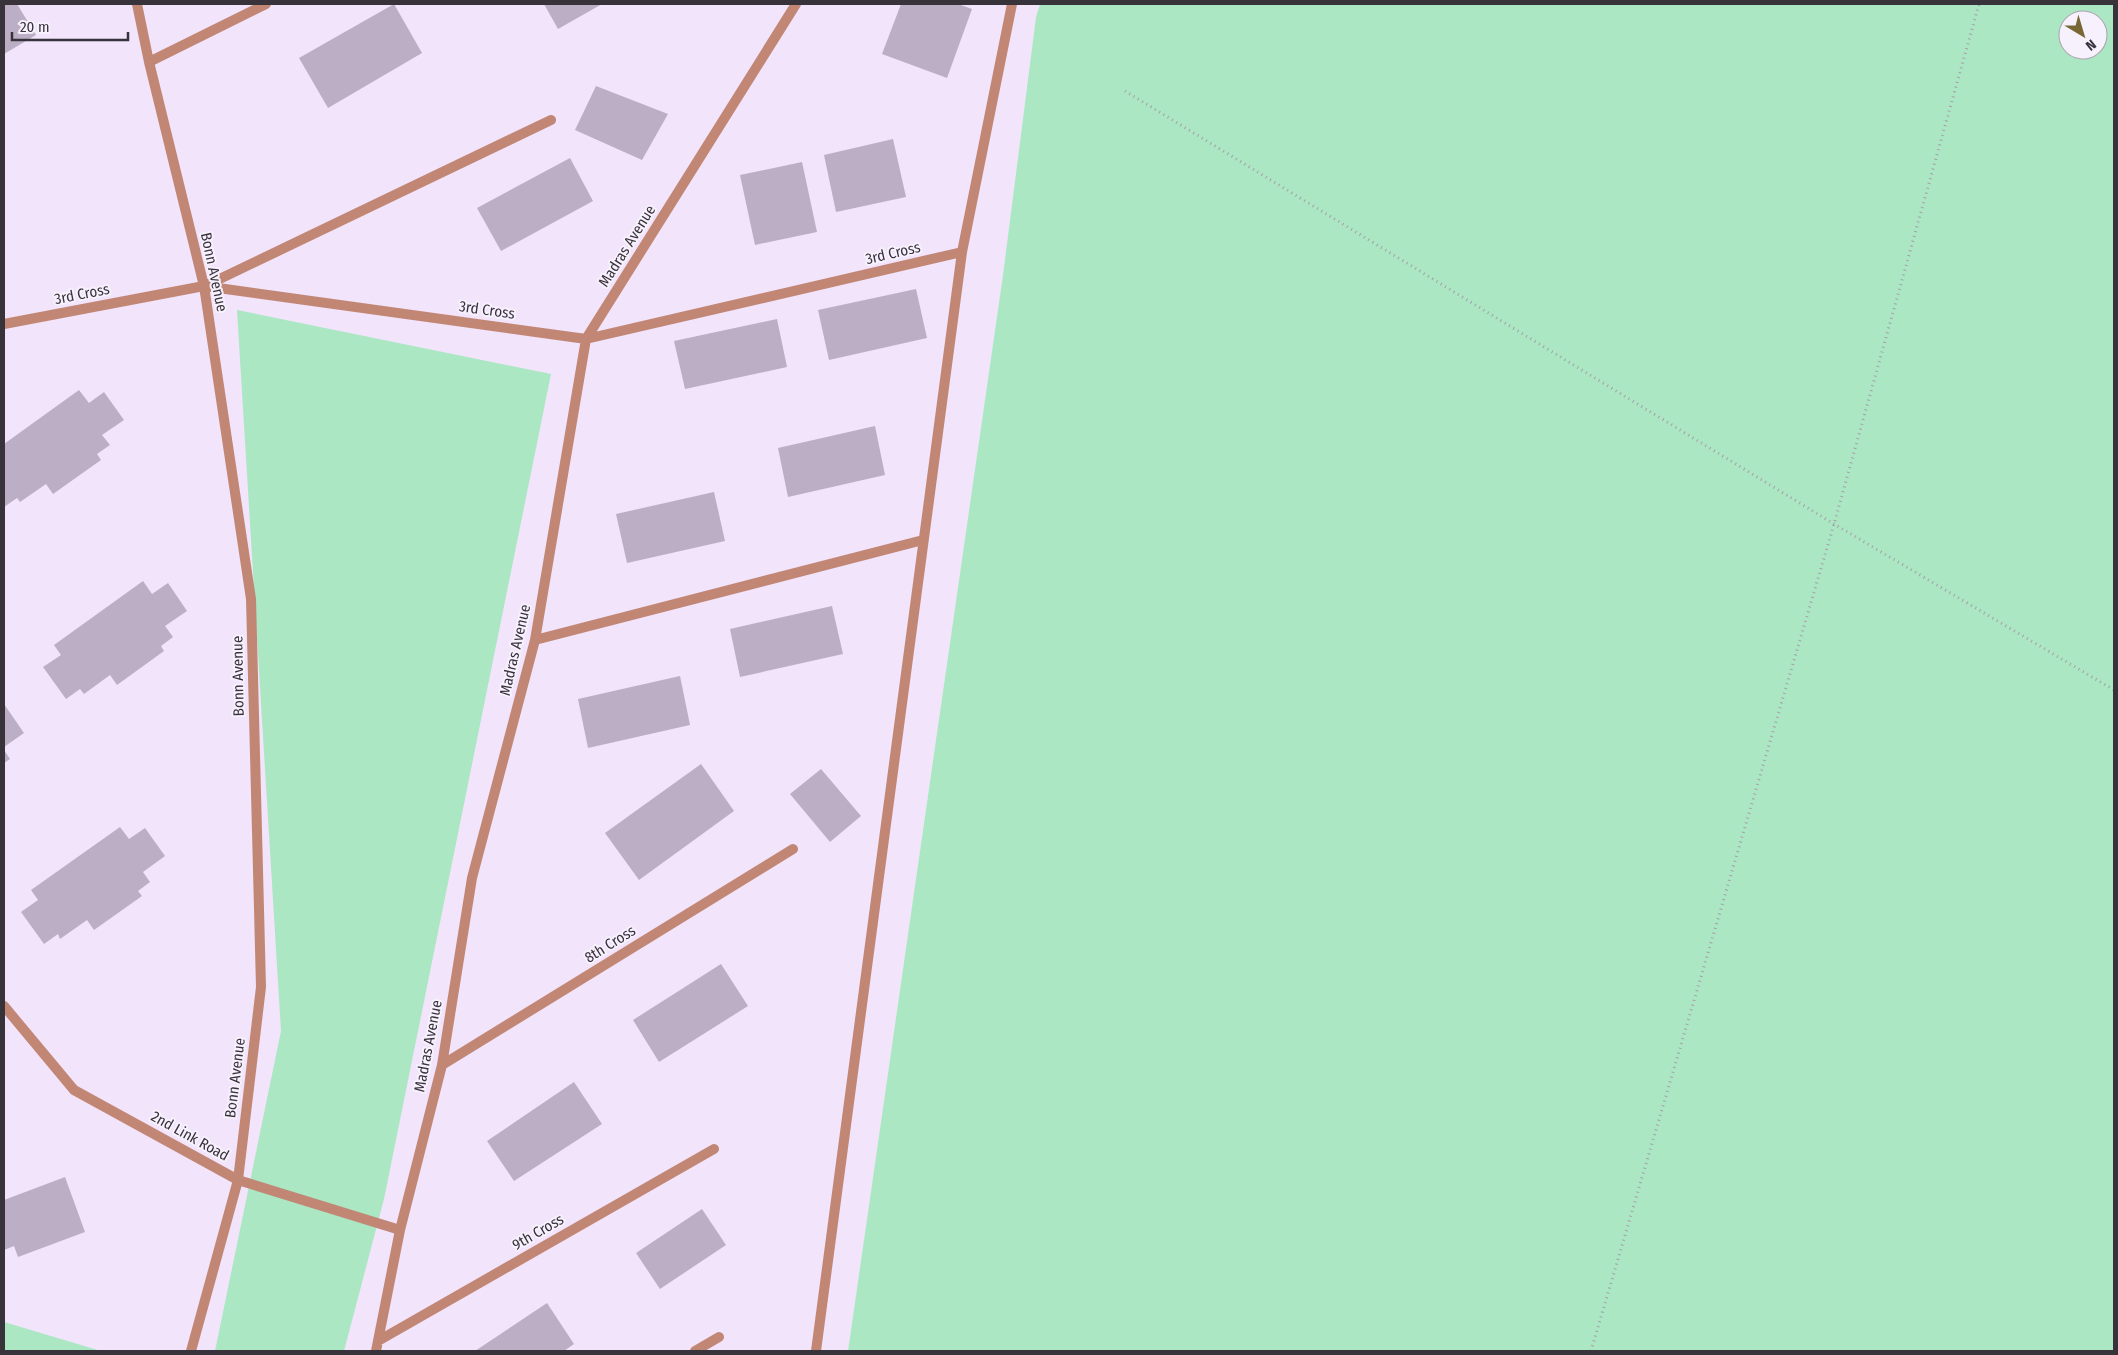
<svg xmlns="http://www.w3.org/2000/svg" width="2118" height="1355" font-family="'Fira Sans Condensed',sans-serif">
	<rect width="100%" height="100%" fill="#f7f0fd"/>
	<path fill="#f1e4fb" d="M4,4H1040L1036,17L1003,275L848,1351H4Z"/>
	<path fill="#abe7c3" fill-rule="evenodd" d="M1040,4H2114V1351H848L1003,275L1036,17ZM2068,20H2098V50H2068Z
		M237,310L551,374L384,1199L344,1351H215L281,1031Z
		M4,1322L101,1351H4Z"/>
	<path fill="#bcafc5" d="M4,4H17L36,35L4,54Z
		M394,4L422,53L328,108L299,58Z
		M544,4H602L558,29Z
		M901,4H958L972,9L947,78L882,54Z
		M596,86L668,114L642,160L575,130Z
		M893,139L906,197L836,212L824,155Z
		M570,158L593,201L501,251L477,208Z
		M802,162L817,232L755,245L740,175Z
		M916,289L927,338L829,360L818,310Z
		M777,319L787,367L685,389L674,341Z
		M79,390L89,403L104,392L124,420L102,435L110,445L97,454L101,460L53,494L46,484L20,502L17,498L4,507V444Z
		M875,426L885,475L788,497L778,448Z
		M714,492L725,541L627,563L616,514Z
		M143,581L152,594L168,583L187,611L165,626L173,637L161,646L164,651L117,685L110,675L84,694L80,689L66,699L43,667L61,655L54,645Z
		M832,606L843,654L740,677L730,629Z
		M680,676L690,725L588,748L578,699Z
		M4,704L24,733L4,747Z
		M4,750L10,759L4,763Z
		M701,764L734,811L639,880L605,833Z
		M821,769L861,816L830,842L790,794Z
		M120,827L129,839L145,828L165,856L143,872L150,882L138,891L142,896L94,930L87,920L60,939L58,934L44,944L21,912L38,900L31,890Z
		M721,964L748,1006L659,1062L633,1020Z
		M574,1082L602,1124L514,1181L487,1141Z
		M65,1177L85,1232L18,1257L14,1246L4,1250V1200Z
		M702,1209L726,1245L660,1289L636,1253Z
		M547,1303L574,1344L564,1351H475Z"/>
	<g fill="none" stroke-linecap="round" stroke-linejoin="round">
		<path stroke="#a59faa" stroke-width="3" stroke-dasharray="1 4" stroke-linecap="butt" d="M1125,91L1834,524L2114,690
			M1591,1351L1834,524L1979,4"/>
		<path stroke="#c28675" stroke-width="10" d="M137,4L149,62L204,286L251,599L261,987L238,1180L191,1351
			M149,62L266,4
			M205,286L551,120
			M4,324L204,286L586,339L962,252
			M535,640L923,540
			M4,1006L74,1090L238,1180L400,1230
			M442,1065L793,849
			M378,1341L714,1149
			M376,1351L400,1230L442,1065L472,878L535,640L586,339L796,4
			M695,1351L719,1337
			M816,1351L962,252L1012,4"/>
	</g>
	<g text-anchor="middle" stroke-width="4" stroke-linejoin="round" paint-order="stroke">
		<g font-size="15" fill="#38323b" stroke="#f7f0fd">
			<text transform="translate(627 246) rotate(-58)" y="5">Madras Avenue</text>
			<text transform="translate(893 253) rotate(-13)" y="5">3rd Cross</text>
			<text transform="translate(214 272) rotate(78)" y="5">Bonn Avenue</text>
			<text transform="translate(82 294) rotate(-11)" y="5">3rd Cross</text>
			<text transform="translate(487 310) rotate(8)" y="5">3rd Cross</text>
			<text transform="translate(515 650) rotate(-77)" y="5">Madras Avenue</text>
			<text transform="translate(238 676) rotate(-91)" y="5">Bonn Avenue</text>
			<text transform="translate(610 944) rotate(-32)" y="5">8th Cross</text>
			<text transform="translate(428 1046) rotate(-79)" y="5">Madras Avenue</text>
			<text transform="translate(235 1078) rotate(-83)" y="5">Bonn Avenue</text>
			<text transform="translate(190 1136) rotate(29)" y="5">2nd Link Road</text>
			<text transform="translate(538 1232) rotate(-30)" y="5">9th Cross</text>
		</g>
	</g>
	<rect width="2118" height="1355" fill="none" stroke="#38323b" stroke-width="10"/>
	<g transform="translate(2083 35) rotate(142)"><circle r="24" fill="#f7f0fd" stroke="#aba4af"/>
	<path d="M0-4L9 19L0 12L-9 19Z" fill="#786836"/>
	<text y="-8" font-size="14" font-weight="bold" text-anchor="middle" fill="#38323b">N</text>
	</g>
	<path d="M12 32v8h116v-8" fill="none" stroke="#38323b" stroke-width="2.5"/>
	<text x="20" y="32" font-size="15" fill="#38323b" stroke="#f7f0fd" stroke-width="4" paint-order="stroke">20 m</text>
</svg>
